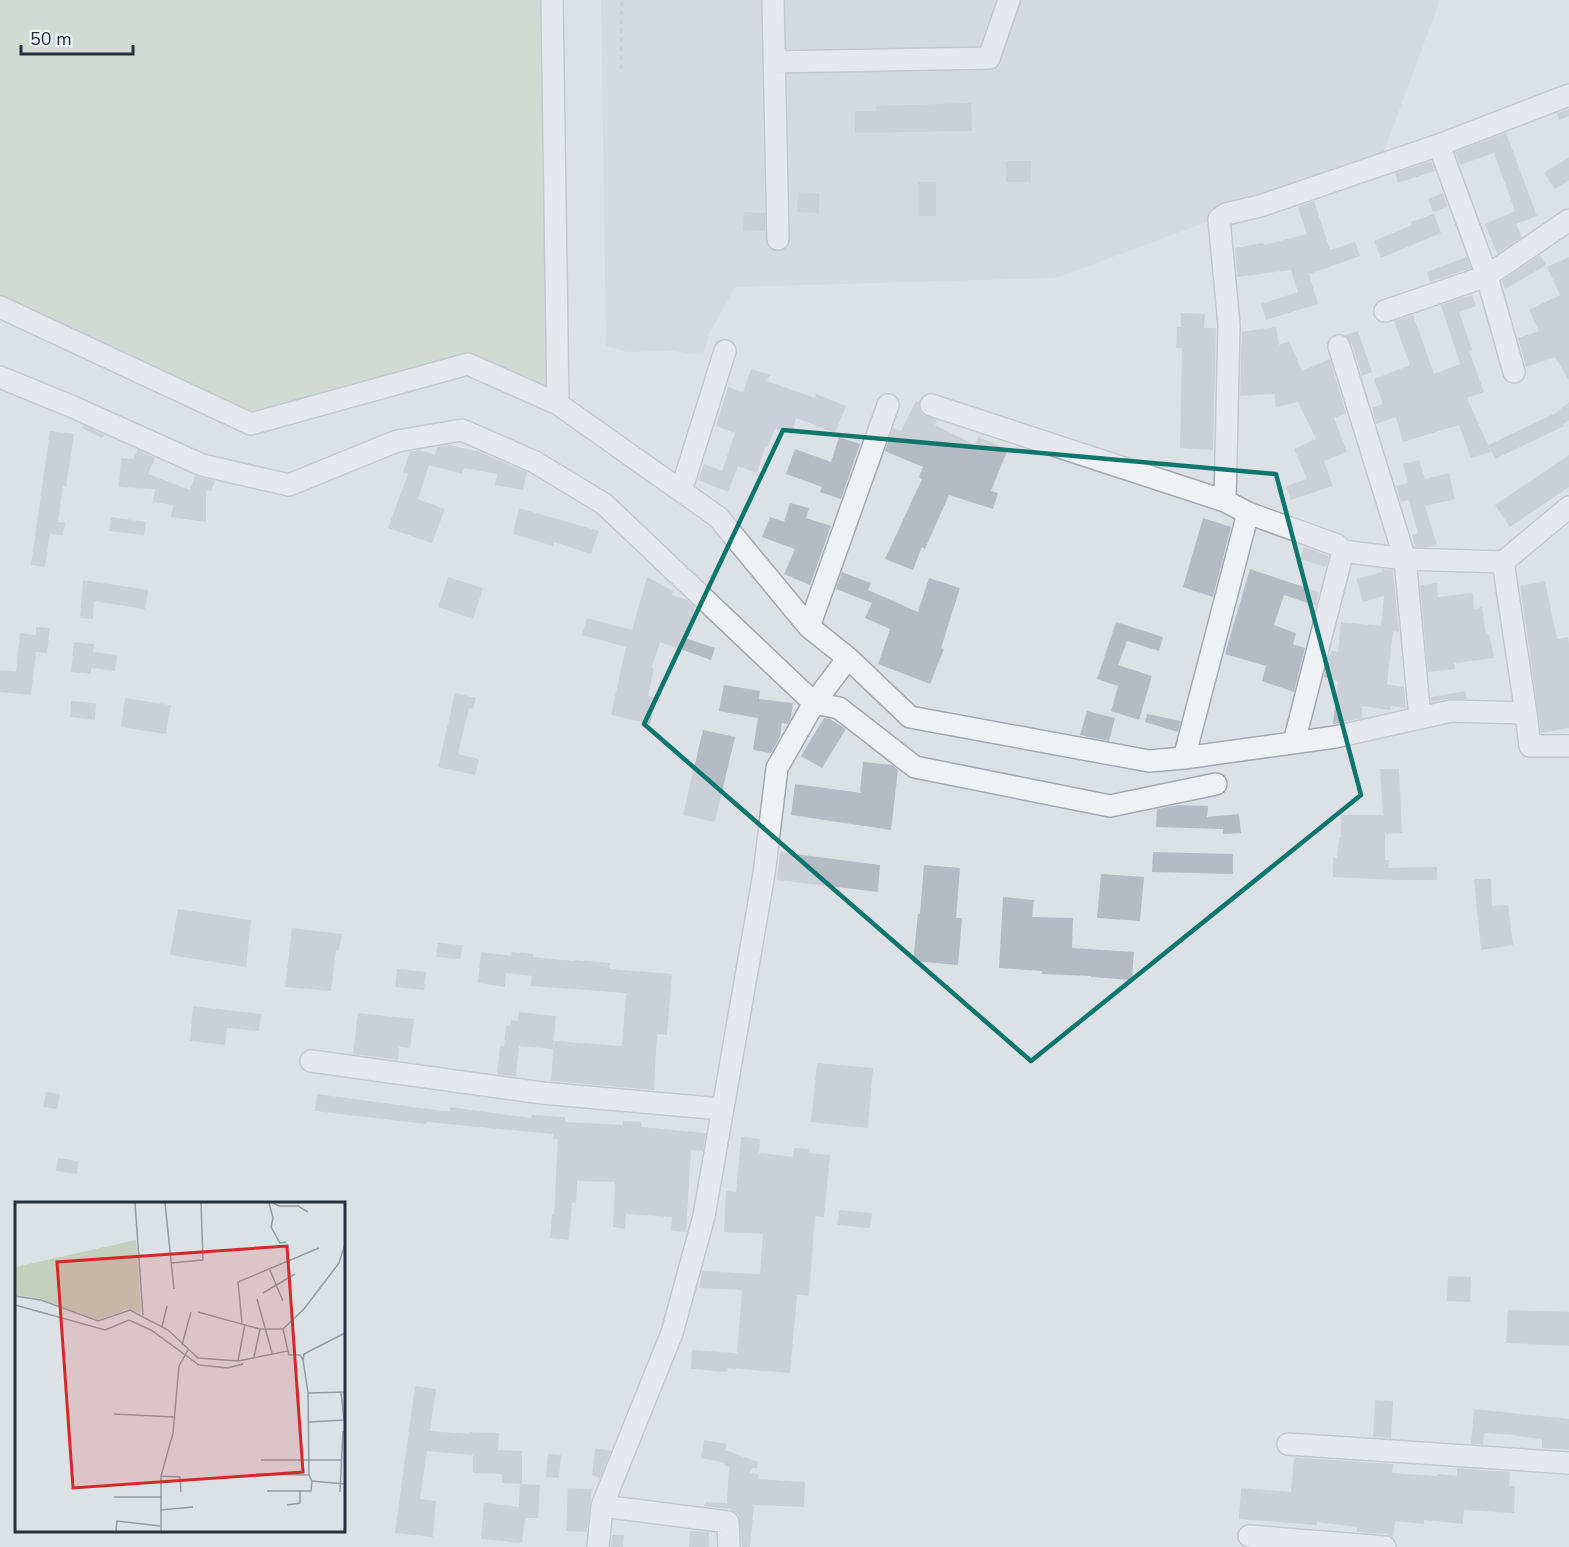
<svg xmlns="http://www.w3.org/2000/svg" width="1569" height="1547" font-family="'Nunito Sans',sans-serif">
	<rect width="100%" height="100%" fill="#dce1e6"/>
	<path fill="#cad1d8" d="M601,0H1440L1382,157L1056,278L735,287L709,334L703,355L672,351L628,352L606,346Z"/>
	<path fill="#c4d0bd" d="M0,0H544L547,388L455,356L246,416L0,305Z"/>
	<path fill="#b4bbc3" d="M971,103L972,131L855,133V111H876V106Z
		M1569,109V116L1559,120L1557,113Z
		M1506,133L1537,216L1516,224L1522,237L1497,254L1485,224L1515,211L1494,153L1460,165L1455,152Z
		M1569,157V180L1555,189L1544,173Z
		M1006,161H1031V182H1006Z
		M1431,161L1435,171L1398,183L1395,173Z
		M918,182H936V216H918Z
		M798,192L819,193V213L797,212Z
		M1443,193L1448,207L1433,212L1428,199Z
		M1314,201L1330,250L1355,242L1360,256L1309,274L1318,304L1266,320L1261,304L1298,292L1291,270L1237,277L1235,248L1263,243L1264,245L1307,234L1298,207Z
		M744,212L765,213V231L743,230Z
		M1434,214L1441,233L1381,258L1374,241L1412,225L1411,222Z
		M1540,255L1546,265L1505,289L1502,281Z
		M1467,257L1471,268L1430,282L1427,272Z
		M1569,257V380L1555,357L1526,367L1518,338L1539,331L1529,310L1560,295L1547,267Z
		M1472,295L1476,306L1459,312L1472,350L1469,351L1484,392L1467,398L1491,452L1471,458L1459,425L1403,442L1396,417L1376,424L1372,408L1383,404L1374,379L1410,365L1394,321L1413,315L1434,374L1460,364L1441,305Z
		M1181,313L1205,314L1204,328H1216L1213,450L1180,448L1182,348H1176L1177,327H1181Z
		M1276,327L1279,345L1289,341L1302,371L1330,359L1346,413L1334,418L1347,452L1324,461L1333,486L1291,500L1286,486L1307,479L1294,449L1316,439L1298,402L1276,407L1274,394L1240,396L1242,332Z
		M1358,331L1372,372L1362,376L1351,342L1345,335Z
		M751,369L770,375L767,381L815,398L816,394L846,406L835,433L796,418L792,434L775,429L767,448L765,447L757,473L738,466L728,492L698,480L704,464L722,471L735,433L716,426L728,387L743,392Z
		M916,401L919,402V408L922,414L937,420L935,425L975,445L978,437L1008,449L991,491L998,493L993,509L949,495L925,549L922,547L913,570L885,559L922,479L919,477L923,467L885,451L893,428L901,431Z
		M1569,402V420L1563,424L1564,426L1495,459L1488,445L1554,414Z
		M83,425L104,435L102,438L82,428Z
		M50,431L74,434L66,487L63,486L58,522L65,523L63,535L50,534L45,567L31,565Z
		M839,437L860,444L841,499L820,492L822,487L786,474L795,449L831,462Z
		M450,445L475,451V450L527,472L523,490L495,485L497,474L464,468L462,474L429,465L418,499L445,509L432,543L388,528L408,474L403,472L410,452L419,450L435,455L437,447Z
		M138,450L155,458L148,474L190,490L195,476L215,481L211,491L206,490V522L171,517L173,505L153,502L155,489L119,487L121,458L133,459Z
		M1569,455V487L1510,527L1495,505Z
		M1419,460L1425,479L1449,473L1455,499L1425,506L1437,545L1429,547H1415L1412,535L1418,533L1409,500L1401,502L1396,486L1408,483L1403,464Z
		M790,503L809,508L806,518L831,526L810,585L784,574L795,549L762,537L770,517L784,522Z
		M519,508L599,531L591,554L554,542L553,546L513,534Z
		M111,517L146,522L144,535L109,531Z
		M1203,518L1231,527L1213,597L1183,587Z
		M1304,547L1329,556L1326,567L1300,559Z
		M1250,569L1319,592L1316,606L1284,595L1274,625L1296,633L1293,644L1305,648L1294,692L1262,681L1266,666L1225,654Z
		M1382,569L1393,570L1399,632L1393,631L1387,684L1404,687L1406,708L1391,706L1390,710L1362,706V718L1333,724L1338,681L1324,677L1329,656L1331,650L1338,652L1341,622L1381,626L1384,596L1363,602L1356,579L1382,572Z
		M842,572L871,583L868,590L918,612L929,578L960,588L941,648L944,649L930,684L878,664L890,629L865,618L872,603L836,589Z
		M448,577L483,588L473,619L438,607Z
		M647,577L673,591L672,595L687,600L695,608L685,638L715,648L711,660L660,642L652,667L654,668L648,696L656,698L650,724L611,715L626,647L582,635L587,618L632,630Z
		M83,580L148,590L145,609L94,601L93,619L80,618Z
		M1545,581L1557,639L1568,637L1569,644V728L1541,733L1520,586Z
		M1437,583L1438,597L1473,593L1474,609L1482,607L1486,635L1489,634L1494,658L1454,663L1455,669L1428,672L1420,585Z
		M1116,622L1163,637L1159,651L1127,641L1118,665L1152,676L1139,720L1111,711L1118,686L1097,679Z
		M36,627L50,628L47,653L36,652L31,695L0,692V670L16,671L20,633L36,635Z
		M74,642L94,644L93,652L117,655L115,671L91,668V674L71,672Z
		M724,685L760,691L759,699L793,703L791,717L788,724L782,723L780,737L771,753L753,750L758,718L719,711Z
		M1465,691L1467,699H1448L1431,702V697Z
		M455,693L476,698L473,709L469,708L458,754L479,759L475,775L438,767Z
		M125,698L171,705L166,734L121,727Z
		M71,701L96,703L95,720L70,717Z
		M1087,711L1115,718L1109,741L1080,735Z
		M1147,714L1181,721L1178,732L1145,722Z
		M824,718L830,719L846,729L822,768L801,756Z
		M703,730L735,737L715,822L683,815Z
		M863,762L892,765L898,770L891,830L791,815L795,784L862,793L860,791Z
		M1380,769H1399L1402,833L1385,834V860H1389L1388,868L1437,867V880H1391L1333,877V858H1337L1339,837H1341V815H1383Z
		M1180,805L1208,806L1207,817L1239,814L1241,833L1223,834V829L1156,827L1157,809Z
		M780,852L880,865L878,892L777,880Z
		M1153,852L1233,854V874L1152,872Z
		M924,865L960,868L956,918H962L958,965L913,961L918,914H920Z
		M1101,874L1144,877L1140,921L1097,918Z
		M1474,879H1491L1492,906L1508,905L1513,945L1481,950Z
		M1003,897L1034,900L1032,917L1073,918L1072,948L1134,952L1132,980L1091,977V976L1042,974V971L999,968Z
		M178,909L251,920L246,967L170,955Z
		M292,928L342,934L339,951L336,950L331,991L285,987Z
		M438,943L463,945L460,959L436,957Z
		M481,952L511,956L512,952L533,954V957L574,961L575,960L610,963V969L672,974L667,1035L657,1034L654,1090L551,1081L554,1041L622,1046L626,993L531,986L532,976L506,973L505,987L478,983Z
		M397,969L426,972L424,990L395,987Z
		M193,1006L261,1014L259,1031L227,1028L225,1045L190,1041Z
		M519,1012L556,1016L553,1049L519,1046L516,1076L497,1074L500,1046H504L506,1026H510L511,1020L518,1021Z
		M358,1013L414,1019L410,1048L399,1047L398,1060L353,1054Z
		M817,1063L873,1068L868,1128L811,1122Z
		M46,1092L60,1094L57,1109L43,1107Z
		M317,1094L443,1111H450V1107L531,1118L532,1115L565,1117V1122L623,1125V1121L641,1122V1127L706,1133L703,1151L691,1150L686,1232L671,1231L672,1217L626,1214L625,1229L613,1227L615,1182L577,1181L576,1203L572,1202L569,1240L550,1238L552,1214H554L558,1139H553V1134L427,1122L426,1124L315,1111Z
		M741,1137L760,1139L759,1153L793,1157L794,1148L809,1149L808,1153L830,1155L824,1217L815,1216L809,1296L797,1295L790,1373L728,1368L727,1372L691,1369L692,1350L737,1353L742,1290L699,1288L702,1271L760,1274L763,1234L724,1232L726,1191L736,1192Z
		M58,1158L78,1161L77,1174L56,1171Z
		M839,1210L872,1213L870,1228L837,1225Z
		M1448,1276L1471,1277L1470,1302L1447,1301Z
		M1508,1310L1569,1312V1346L1506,1343Z
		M415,1386L436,1389L430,1431L469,1434V1432L499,1433L498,1450L522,1451V1484L502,1483V1474L473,1473V1455L427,1451L420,1499L436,1501L433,1537L395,1533Z
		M1375,1400L1393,1401L1391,1438L1373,1437Z
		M1474,1409L1569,1419V1450L1542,1448V1439L1515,1436V1435L1484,1433L1483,1444H1471Z
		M704,1440L727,1444L725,1450L758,1462L757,1468H752L750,1473L758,1474V1479L805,1482L804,1507L754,1505L750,1547H742L739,1515L730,1509L704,1506L705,1502L727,1503L729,1467L724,1465L725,1463L701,1458Z
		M595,1448L611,1451L600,1478L592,1475Z
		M548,1454L561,1455L559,1478L546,1477Z
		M1294,1457L1393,1464L1392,1473L1437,1476V1474L1457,1476V1468L1510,1472L1509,1486H1515L1514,1513L1464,1510L1463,1524L1424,1520V1524L1395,1521L1393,1538L1386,1534L1357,1532V1527L1317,1522V1525L1239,1519L1241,1488L1291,1492Z
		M520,1484L540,1485L538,1518H525L522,1543L481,1539L484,1503L519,1507Z
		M568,1488L592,1489L587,1532L566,1531Z
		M690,1531L709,1532V1547H689Z
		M612,1535H624L623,1547H611Z"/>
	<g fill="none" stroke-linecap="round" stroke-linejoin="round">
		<defs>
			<path id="minor" d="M552,0L558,404
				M773,0L778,239
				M775,62L989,58L1009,0
				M1439,145L1487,276L1514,372
				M0,307L251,424L468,364L558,404L718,517L809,627L848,658L910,717L1149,761L1184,758L1335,737L1451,711L1526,713L1503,562L1569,507
				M1385,311L1487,276L1569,220
				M1339,346L1405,559L1420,718
				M0,377L73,407L202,465L289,485L397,441L462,430L535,462L604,504L814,703L839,708L915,767L1110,806L1216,784
				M931,405L1225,501L1248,513L1337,545L1343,551L1405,559L1503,562
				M681,491L725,351
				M1225,501L1229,325L1219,219L1226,214L1260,206L1439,145L1569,95
				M809,627L888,405
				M1526,713L1530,746H1569
				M1294,742L1343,551
				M1184,758L1248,513
				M311,1061L542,1093L721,1109
				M1288,1444L1569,1463
				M602,1506L728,1522L729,1547
				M1249,1536L1385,1547
				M598,1547L602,1506L672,1333L704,1216L764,874L777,768L814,703L848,658"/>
		</defs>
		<use href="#minor" stroke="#a2a9b0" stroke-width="24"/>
		<path stroke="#b7bcc1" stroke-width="3" stroke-dasharray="4.5 4.5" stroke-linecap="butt" d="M621,69L622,0"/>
		<use href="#minor" stroke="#eff2f5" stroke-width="21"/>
	</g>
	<path d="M0 0H1569V1547H0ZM783,430L1276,474L1361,795L1031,1061L644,724Z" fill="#dce1e6" fill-opacity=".55" fill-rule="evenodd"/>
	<path fill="none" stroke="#0f766e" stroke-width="4.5" stroke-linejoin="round" d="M783,430L1276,474L1361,795L1031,1061L644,724Z"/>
	<g transform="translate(15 1202)">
		<rect width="330" height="330" fill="#dce1e6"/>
		<path d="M121,38L126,111L113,107L83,118L23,96L0,93V65Z" fill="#c4d0bd"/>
		<path fill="none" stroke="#939ba2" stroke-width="1.5" d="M120,1L128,113M150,1L159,87M254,1L258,16L256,25L265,41L271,40M258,1L264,4H283L293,10M156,61L188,58L186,1M254,66L268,99M248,91L280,72M0,94L26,98L83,119L115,108L153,128L183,156L223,159L273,149L268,127L289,107L324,61L330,42M242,97L257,151M0,103L90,128L114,118L136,128L184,163L213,166L228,162M183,110L245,127H268M227,121L223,80L304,46M147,125L152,104M167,143L176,110M273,149L274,153H285L288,158L293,191L294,273L297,279L330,282M239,155L245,127M288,158L289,152L330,131M223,159L230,122M326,190L329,218M293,191L330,190M99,212L159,215M294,220L330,218M246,258H326M241,272L294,273M146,274L165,275L166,290M252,289H296L297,279M325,290L328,229M99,295H146M272,303L285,301V288M145,308L178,305M101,329L102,319L145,324M146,329V274L158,231L164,164L173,148"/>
		<path fill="#d62828" fill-opacity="0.15" stroke="#d62828" stroke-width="3" d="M272,44L288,270L58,286L42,60Z"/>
		<rect width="330" height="330" fill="none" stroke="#26313c" stroke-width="3"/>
	</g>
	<path d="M21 45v9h112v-9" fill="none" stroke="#26313c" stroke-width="3"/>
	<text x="30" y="45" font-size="18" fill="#26313c" stroke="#ebf0f4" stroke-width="4.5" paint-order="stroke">50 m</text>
</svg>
